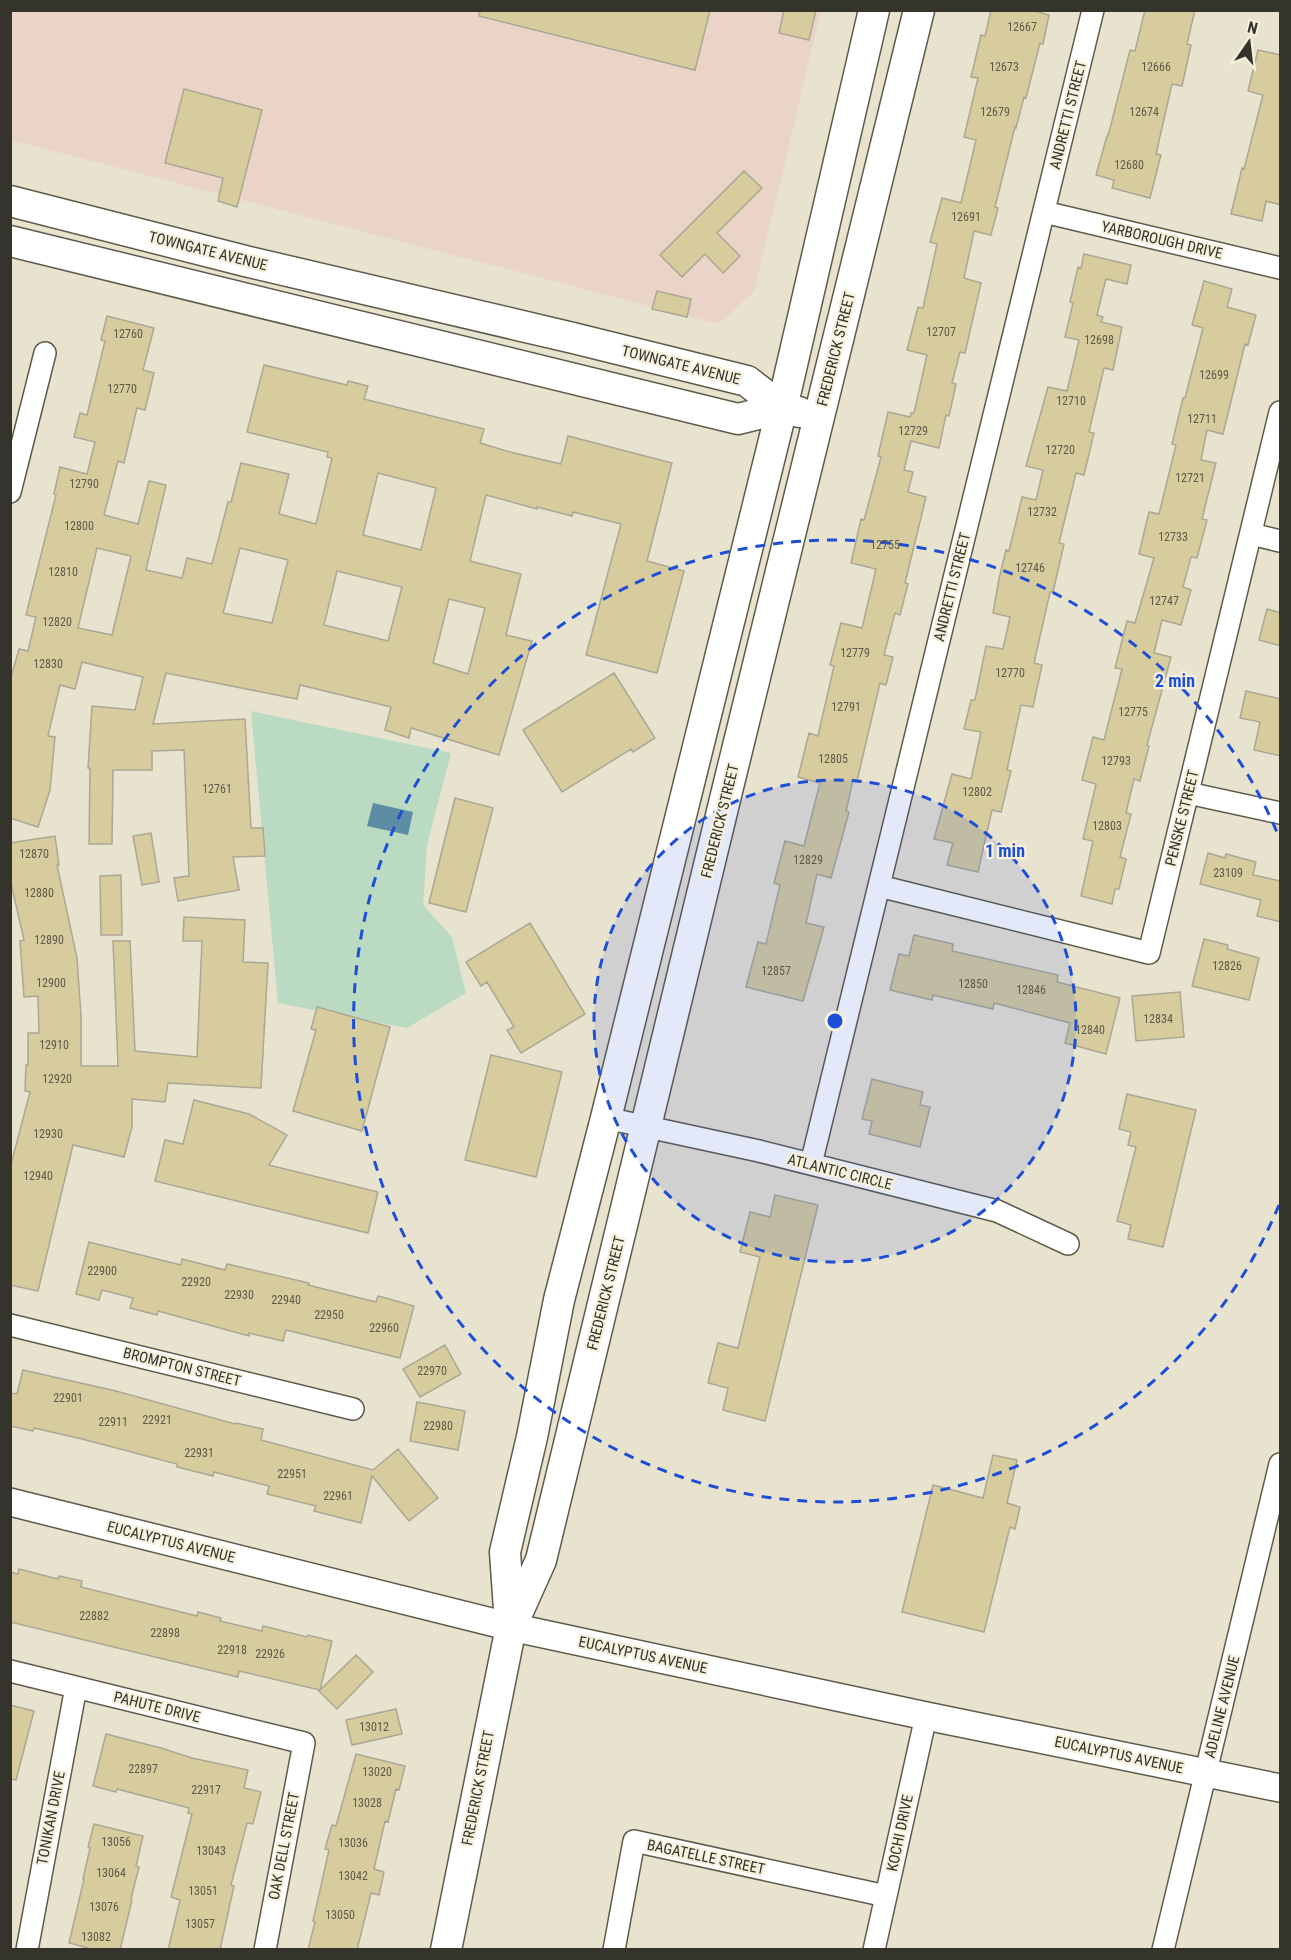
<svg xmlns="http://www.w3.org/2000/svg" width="1291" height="1960" font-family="'Roboto Condensed',sans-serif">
	<rect width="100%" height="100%" fill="#e8e3cf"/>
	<path fill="#ead4c8" d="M10,11H821L754,292L718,324L11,140Z"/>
	<path fill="#badac2" d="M251,711L451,753L427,845L423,905L452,937L466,993L407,1028L278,1003Z"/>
	<path fill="#5d8da4" d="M373,803L413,812L408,835L367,826Z"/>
	<path fill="#d7cc9d" stroke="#aba794" stroke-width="1.5" fill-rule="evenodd" d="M480,10H710L695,70L479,16Z
		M784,10H816L809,40L779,33Z
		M991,10H1031L1049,15L1043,44L1040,43L1026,98L1024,97L1016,128L1015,127L995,207L998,208L991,235L974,231L964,278L981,283L965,353L960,352L952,383L956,384L949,416L946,415L939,448L911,441L904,470L913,472L908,492L926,497L905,583L908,584L900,615L895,613L884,655L893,657L886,685L880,683L857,781L853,780L846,811L849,812L831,878L817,874L806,923L824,927L803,1001L746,987L758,942L766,944L780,885L774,883L785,841L804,846L820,783L798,777L809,733L818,736L834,666L830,665L841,623L862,628L876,569L851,563L861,519L864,520L881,457L878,456L888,412L910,417L911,413H914L927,355L907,350L918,307L923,308L937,244L930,242L942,198L961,203L976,140L964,137L978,78L971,77L981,35L985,36Z
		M1145,10H1195L1187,44L1191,45L1182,86L1172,84L1156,154L1161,155L1150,198L1112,188L1114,180L1096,175L1107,136H1108L1130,50L1135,51Z
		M1258,50L1281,55V205L1266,201L1262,221L1231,214L1242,168L1244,169L1263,95L1248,91Z
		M184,89L262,110L237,207L218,201L223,178L165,163Z
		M744,171L762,188L717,233L740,256L723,273L705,254L682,277L660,255Z
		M1084,254L1131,265L1127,284L1106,279L1097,315L1103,317L1101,322L1122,327L1113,370L1104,368L1089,432L1094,433L1084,475L1076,473L1059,543L1064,544L1053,592H1050L1034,663L1042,665L1033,707L1021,705L1007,770L1011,771L1001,812L992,810L978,872L947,865L953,843L934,839L952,774L971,779L981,732L964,729L971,700H975L986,646L1003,649L1010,617L993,613L999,579L1006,550L1009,551L1022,497L1036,500L1043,470L1026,466L1048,387L1067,391L1079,340L1065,337L1073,303L1070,302L1078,267L1081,268Z
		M1204,281L1232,289L1227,307L1256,315L1248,345L1245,344L1223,434L1207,430L1201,460L1216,463L1202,519L1207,520L1197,558L1191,557L1183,587L1191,590L1181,625L1162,620L1154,653L1171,657L1147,745L1149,746L1140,781L1134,779L1126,813L1131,814L1120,857L1126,859L1119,889H1115L1112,904L1081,896L1093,841L1083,839L1096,784L1082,780L1093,737L1104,740L1122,669L1115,668L1127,621L1135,623L1154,558L1139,554L1149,512L1159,514L1176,445L1172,444L1183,398H1185L1203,328L1192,325Z
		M657,291L691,299L687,317L652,309Z
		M107,316L154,328L143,370L154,373L145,410L137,408L124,463L118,461L104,515L138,524L149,481L166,485L146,570L182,578L187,558L212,564L228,502H231L241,463L289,474L279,514L316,524L332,458L327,457L328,452L247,432L264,365L347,385L348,381L368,386L364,399L484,429L480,443L510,452L561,464L568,436L672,463L647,561L684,571L657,673L586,655L621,524L573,512L572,516L537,507V509L486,495L470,561L521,574L506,635L532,641L499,755L411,728L409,738L385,730L391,707L300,685L297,699L166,673L153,724L245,719L251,828H263L265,856L233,857L239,890L178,901L174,878L189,876L184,750L152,751V770H113L112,844H89L90,768H88L92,706L135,710L143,677L82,662L75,689L60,685L48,736L55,737L50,790L38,827L10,818V681L19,649L28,651L36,617L26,615L56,495L54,494L60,467L87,474L95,442L74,437L80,413L87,415L105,341L101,340ZM378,473L436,488L421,550L363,535ZM97,548L131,556L112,635L78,628ZM240,548L288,560L272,623L223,613ZM337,571L402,587L388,641L324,625ZM449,599L485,608L468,674L433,663Z
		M1267,609L1281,613V646L1259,640Z
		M614,673L655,738L633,752L631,749L562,792L523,730Z
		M1246,691L1281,699V756L1254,750L1260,722L1240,718Z
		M455,798L493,808L466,912L429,903Z
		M151,833L159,882L142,885L133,836Z
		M55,836L59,865H57L77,958L81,1016V1066H118L113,941H130L135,1051L197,1057L202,941H183L184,917L245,920L243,962L268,963L261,1088L168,1083L165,1102L132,1099V1127L124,1157L73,1145L38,1291L10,1285V1168L30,1092L25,1091L26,1065H28V1033H39L38,996L24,997L20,941L24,940L10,879V843Z
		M1208,853L1225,858L1226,854L1256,862L1253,875L1281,881V922L1257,916L1261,900L1200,884Z
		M121,875L122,935H101L100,876Z
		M530,923L585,1014L521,1053L507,1030L514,1027L487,982L481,986L466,962Z
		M914,935L953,944L952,951L1058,975L1057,982L1120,998L1106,1054L1065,1043L1070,1023L994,1003L993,1009L933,995L932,1000L890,990L899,954L909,956Z
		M1204,939L1228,945L1227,949L1259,958L1249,1000L1192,986Z
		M1180,992L1184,1037L1136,1041L1132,996Z
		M317,1007L390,1027L362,1131L293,1111L316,1030L311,1029Z
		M491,1055L562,1072L536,1177L465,1160Z
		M872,1079L923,1092L920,1105L930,1107L920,1147L869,1134L872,1121L862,1119Z
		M1127,1094L1196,1110L1163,1247L1128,1239L1131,1225L1117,1221L1136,1147L1128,1145L1131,1132L1119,1129Z
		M194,1100L249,1114L287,1135L269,1165L378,1192L368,1233L155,1181L165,1140L183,1144Z
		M775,1195L818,1205L765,1421L723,1410L728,1388L708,1383L718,1343L738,1348L760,1257L740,1252L750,1212L770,1217Z
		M89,1242L181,1265L182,1259L225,1270L227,1264L309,1283L308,1285L376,1302L378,1296L414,1306L400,1358L286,1330L283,1341L249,1333V1336L158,1311L157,1315L130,1308L133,1298L102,1290L99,1300L76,1294Z
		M445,1345L461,1374L420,1397L403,1369Z
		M23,1370L116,1391L235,1424L236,1423L263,1429L261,1440L373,1470L398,1449L438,1498L409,1521L372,1476L361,1523L314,1511L316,1506L267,1494L269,1486L214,1472L213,1476L177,1467V1464L82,1439L34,1428L33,1431L10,1426V1393L17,1394Z
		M417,1402L465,1411L458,1450L410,1441Z
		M993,1455L1017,1460L1007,1503L1020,1507L1015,1529L1010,1527L984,1632L902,1612L933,1485L983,1498Z
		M19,1569L58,1579L59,1576L82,1581L81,1587L197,1616L198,1612L221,1618L220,1621L262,1631L263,1626L307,1637L308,1635L332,1641L320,1690L239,1671L238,1677L10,1622V1572L18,1574Z
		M356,1655L373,1672L337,1709L319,1691Z
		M10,1705L34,1711L16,1780L10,1779Z
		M396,1709L402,1734L352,1745L346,1720Z
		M106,1734L161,1748L192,1758L248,1770L244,1788L261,1792L253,1824L247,1823L231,1885L234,1886L220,1950H168L180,1900L171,1897L192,1814L188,1813L189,1808L117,1789L116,1792L93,1786Z
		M356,1754L405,1766L399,1790L396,1789L388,1822L385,1821L374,1869L384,1872L379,1895L371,1893L357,1950H308L315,1922L313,1921L329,1850L325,1849L332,1825L336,1826Z
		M94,1824L143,1836L136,1866L139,1867L131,1899L132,1900L120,1950H95L69,1943L84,1879H83L90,1848L88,1847Z"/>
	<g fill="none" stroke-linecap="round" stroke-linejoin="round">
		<defs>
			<path id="minor" d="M1044,212L1280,268
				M10,492L45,353
				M1251,534L1280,541
				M1188,793L1280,813
				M879,886L1149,953L1280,412
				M606,1118L759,1151L997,1211L1068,1244
				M811,1164L1093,10
				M10,1325L353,1409
				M10,1671L304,1743L265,1950
				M27,1950L76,1687
				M614,1950L634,1841L886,1896
				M874,1950L926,1716
				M1163,1950L1280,1464"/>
			<path id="tertiary" d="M10,1502L511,1627L926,1716L1280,1788"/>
			<path id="secondary" d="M10,201L245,261L573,338L747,381L782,408L799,412
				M10,241L738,419L782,408
				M510,1624L505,1552L532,1437L559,1300L606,1118L782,408L874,10
				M446,1950L511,1627L541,1560L727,791L919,10"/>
		</defs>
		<use href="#minor" stroke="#5f5b4a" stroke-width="24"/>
		<use href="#tertiary" stroke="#5f5b4a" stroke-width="30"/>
		<use href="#secondary" stroke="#5f5b4a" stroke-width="33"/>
		<use href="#minor" stroke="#fff" stroke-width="21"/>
		<use href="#tertiary" stroke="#fff" stroke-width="27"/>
		<use href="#secondary" stroke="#fff" stroke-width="30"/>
	</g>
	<circle cx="835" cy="1021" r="241" fill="#1d4ed8" fill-opacity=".12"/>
	<g fill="none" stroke="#1d4ed8" stroke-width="3" stroke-dasharray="10 8">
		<circle cx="835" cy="1021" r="241"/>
		<path d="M1279 1205A481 481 0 1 1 1279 837"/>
	</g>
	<g text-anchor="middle" stroke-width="4.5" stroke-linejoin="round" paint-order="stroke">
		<g font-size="12" fill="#5e5a48">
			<text x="1022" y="31">12667</text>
			<text x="1004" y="71">12673</text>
			<text x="1156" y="71">12666</text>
			<text x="995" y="116">12679</text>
			<text x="1144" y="116">12674</text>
			<text x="1129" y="169">12680</text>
			<text x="966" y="221">12691</text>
			<text x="941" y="336">12707</text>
			<text x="128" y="338">12760</text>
			<text x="1099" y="344">12698</text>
			<text x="1214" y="379">12699</text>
			<text x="122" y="393">12770</text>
			<text x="1071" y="405">12710</text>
			<text x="1202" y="423">12711</text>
			<text x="913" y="435">12729</text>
			<text x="1060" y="454">12720</text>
			<text x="1190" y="482">12721</text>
			<text x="84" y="488">12790</text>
			<text x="1042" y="516">12732</text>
			<text x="79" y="530">12800</text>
			<text x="1173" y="541">12733</text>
			<text x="885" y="549">12755</text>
			<text x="1030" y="572">12746</text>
			<text x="63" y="576">12810</text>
			<text x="1164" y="605">12747</text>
			<text x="57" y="626">12820</text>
			<text x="855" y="657">12779</text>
			<text x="48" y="668">12830</text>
			<text x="1010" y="677">12770</text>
			<text x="846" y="711">12791</text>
			<text x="1133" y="716">12775</text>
			<text x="833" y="763">12805</text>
			<text x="1116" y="765">12793</text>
			<text x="217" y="793">12761</text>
			<text x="977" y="796">12802</text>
			<text x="1107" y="830">12803</text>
			<text x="34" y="858">12870</text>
			<text x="808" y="864">12829</text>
			<text x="1228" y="877">23109</text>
			<text x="39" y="897">12880</text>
			<text x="49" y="944">12890</text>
			<text x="1227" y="970">12826</text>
			<text x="776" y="975">12857</text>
			<text x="51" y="987">12900</text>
			<text x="973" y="988">12850</text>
			<text x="1031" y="994">12846</text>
			<text x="1158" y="1023">12834</text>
			<text x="1090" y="1034">12840</text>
			<text x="54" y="1049">12910</text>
			<text x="57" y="1083">12920</text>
			<text x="48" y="1138">12930</text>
			<text x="38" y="1180">12940</text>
			<text x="102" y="1275">22900</text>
			<text x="196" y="1286">22920</text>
			<text x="239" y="1299">22930</text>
			<text x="286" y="1304">22940</text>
			<text x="329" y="1319">22950</text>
			<text x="384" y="1332">22960</text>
			<text x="432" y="1375">22970</text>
			<text x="68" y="1402">22901</text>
			<text x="157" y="1424">22921</text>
			<text x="113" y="1426">22911</text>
			<text x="438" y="1430">22980</text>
			<text x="199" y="1457">22931</text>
			<text x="292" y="1478">22951</text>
			<text x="338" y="1500">22961</text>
			<text x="94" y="1620">22882</text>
			<text x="165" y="1637">22898</text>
			<text x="232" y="1654">22918</text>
			<text x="270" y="1658">22926</text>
			<text x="374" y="1731">13012</text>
			<text x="143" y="1773">22897</text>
			<text x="377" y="1776">13020</text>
			<text x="206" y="1794">22917</text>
			<text x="367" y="1807">13028</text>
			<text x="116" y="1846">13056</text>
			<text x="353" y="1847">13036</text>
			<text x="211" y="1855">13043</text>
			<text x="111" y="1877">13064</text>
			<text x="353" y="1880">13042</text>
			<text x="203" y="1895">13051</text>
			<text x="104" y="1911">13076</text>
			<text x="340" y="1919">13050</text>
			<text x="200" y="1928">13057</text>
			<text x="96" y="1941">13082</text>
		</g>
		<g font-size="15" fill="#35342c" stroke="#f5f1dc">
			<text transform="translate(1068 115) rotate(-76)" y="5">ANDRETTI STREET</text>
			<text transform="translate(1162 240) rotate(13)" y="5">YARBOROUGH DRIVE</text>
			<text transform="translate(208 251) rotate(14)" y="5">TOWNGATE AVENUE</text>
			<text transform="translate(836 349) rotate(-76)" y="5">FREDERICK STREET</text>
			<text transform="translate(681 365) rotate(14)" y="5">TOWNGATE AVENUE</text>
			<text transform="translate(952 587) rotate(-76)" y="5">ANDRETTI STREET</text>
			<text transform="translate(1182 818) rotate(-76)" y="5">PENSKE STREET</text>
			<text transform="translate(720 821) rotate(-76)" y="5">FREDERICK STREET</text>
			<text transform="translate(840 1172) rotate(14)" y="5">ATLANTIC CIRCLE</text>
			<text transform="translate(606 1293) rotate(-76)" y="5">FREDERICK STREET</text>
			<text transform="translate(182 1367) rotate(14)" y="5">BROMPTON STREET</text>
			<text transform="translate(171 1542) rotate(14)" y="5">EUCALYPTUS AVENUE</text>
			<text transform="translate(643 1655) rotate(12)" y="5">EUCALYPTUS AVENUE</text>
			<text transform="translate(157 1707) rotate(14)" y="5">PAHUTE DRIVE</text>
			<text transform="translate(1222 1707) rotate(-76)" y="5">ADELINE AVENUE</text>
			<text transform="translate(1119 1755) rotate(12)" y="5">EUCALYPTUS AVENUE</text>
			<text transform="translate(478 1788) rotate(-79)" y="5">FREDERICK STREET</text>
			<text transform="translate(51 1818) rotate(-79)" y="5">TONIKAN DRIVE</text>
			<text transform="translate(900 1833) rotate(-78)" y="5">KOCHI DRIVE</text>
			<text transform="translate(284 1846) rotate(-79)" y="5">OAK DELL STREET</text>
			<text transform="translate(706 1857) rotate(12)" y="5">BAGATELLE STREET</text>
		</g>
	</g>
	<circle cx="835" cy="1021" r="9" fill="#1d4ed8" stroke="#f5f1dc" stroke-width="3"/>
	<g font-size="18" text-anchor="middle" font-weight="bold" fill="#1d4ed8" stroke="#f5f1dc" stroke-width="4.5" stroke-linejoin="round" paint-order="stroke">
		<text x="1175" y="687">2 min</text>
		<text x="1005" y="857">1 min</text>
	</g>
	<rect width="1291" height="1960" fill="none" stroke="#35342c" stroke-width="24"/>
	<g transform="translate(1249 42) rotate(14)" stroke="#f5f1dc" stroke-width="4.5" paint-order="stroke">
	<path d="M0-4.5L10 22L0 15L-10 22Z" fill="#35342c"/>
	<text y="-9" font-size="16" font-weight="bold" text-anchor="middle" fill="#35342c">N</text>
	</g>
</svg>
